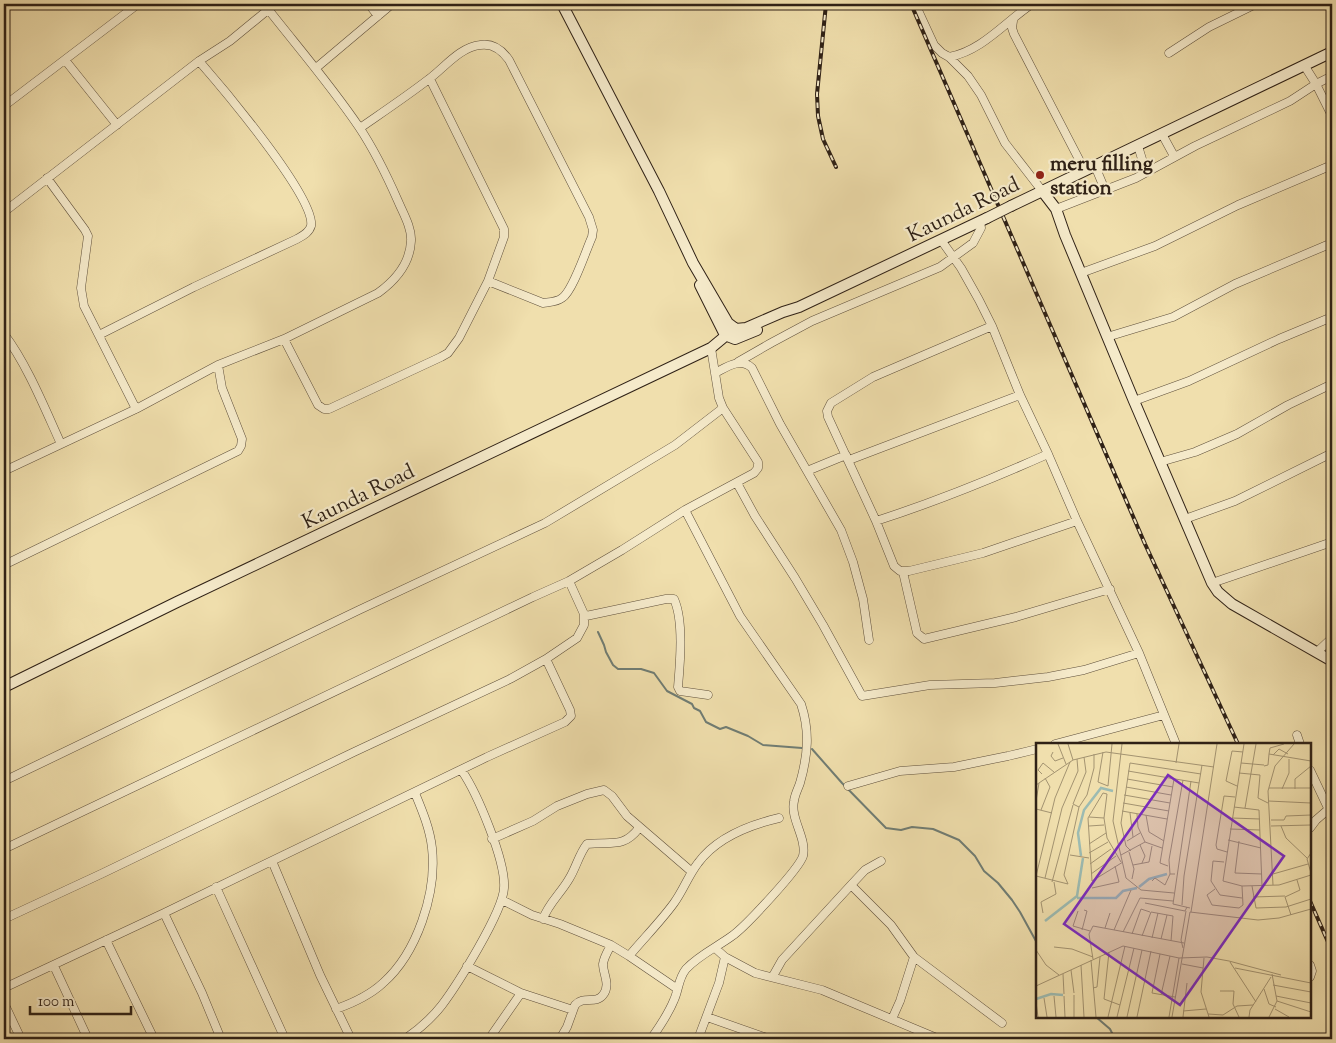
<svg xmlns="http://www.w3.org/2000/svg" width="1336" height="1043" font-family="'Sorts Mill Goudy',serif">
	<rect width="100%" height="100%" fill="#f0dfad"/>
	<filter id="stains"><feTurbulence type="fractalNoise" baseFrequency=".004" numOctaves="4"/><feColorMatrix values="0 0 0 0 .2 0 0 0 0 .09 0 0 0 0 .02 0 0 0 .5 -.17"/></filter>
	<radialGradient id="worn" r=".72"><stop offset=".6" stop-color="#630" stop-opacity="0"/><stop offset="1" stop-color="#630" stop-opacity=".3"/></radialGradient>
	<g fill="none" stroke-linecap="round" stroke-linejoin="round">
		<path stroke="#707d74" stroke-width="2" d="M598,632L604,645L606,652L613,665L618,669H641L654,673L667,691L692,704L694,708L700,711L706,722L720,729L726,727L748,736L763,745L802,748
			M812,749L842,783L886,828L901,830L912,827L933,829L959,840L975,856L984,871L998,883L1012,900L1020,912L1037,943
			M1096,1017L1110,1029L1115,1039"/>
		<defs>
			<path id="street" d="M369,4L378,16
				M915,4L934,45L942,53L949,57L968,76L981,95L1005,143L1043,192
				M1013,21L1012,28L1014,34L1085,171
				M1169,53L1209,27L1256,4
				M949,57C982,51 1005,22 1032,4
				M65,60L117,125
				M1304,65L1316,84L1332,116
				M316,68L392,4
				M4,106L138,4
				M360,128C383,112 407,96 429,79C444,68 460,47 480,45C492,43 502,50 509,60L589,217L593,230L592,237C586,250 573,291 562,298C557,302 550,302 543,303L488,281
				M1162,134L1174,156
				M1138,146L1146,172
				M1095,166L1105,190
				M47,178L85,230L88,236L81,288L84,306L136,409
				M1056,209L1136,178L1195,146L1290,101L1316,84L1332,76
				M4,212L199,61L230,41L269,9
				M941,240L961,268L979,300L992,326L1020,395L1048,454L1077,521L1139,653L1176,744
				M1081,273L1155,246L1238,205L1332,165
				M992,326L873,377L831,403L827,411L828,417L876,521L894,566L900,571H909L983,553L1077,521
				M4,334C27,364 45,409 61,444
				M99,335L194,287L297,239C302,236 309,233 311,226C316,198 220,85 199,61
				M1107,337L1173,317L1235,284L1332,243
				M284,339L318,405L324,409H329L441,357L448,353L459,338L488,281L504,237V229L430,79
				M738,362L771,343L812,321L940,267L973,243L981,228L980,221
				M715,373C727,367 740,357 752,368L780,424L841,530L853,562L863,599L869,640
				M1134,401L1189,381L1279,339L1332,317
				M849,460L1020,395
				M1160,462L1195,452L1237,434L1288,405L1332,384
				M4,471L136,409L218,365L284,339L378,293C396,280 410,264 411,241C412,228 403,213 398,201C387,176 375,151 359,127C330,84 296,45 264,4
				M807,471L846,455
				M737,483L755,516L795,578L823,625L862,696L930,685L995,683L1048,677L1084,670L1139,653
				M1185,519L1235,501L1332,453
				M876,521C935,502 992,479 1048,454
				M4,565L238,451L241,446L242,439L222,388L218,365
				M903,572L917,633L924,639L1016,617L1110,589
				M569,581L584,614L586,616L666,599H674C684,621 680,664 678,687L680,691L708,695
				M1212,583L1332,542
				M1317,652L1332,638
				M1297,735L1300,744
				M1055,744L1164,715
				M1310,770L1329,810
				M4,781L359,610L545,523L675,445L723,408
				M848,786L900,771L954,767L1008,756L1037,749
				M1310,828L1316,820L1331,807
				M492,839L533,821L557,806L587,794L604,790L612,796L627,816L692,872
				M4,849L533,597L569,581L622,550L685,510L754,473L758,468V462L723,408L719,398L711,348
				M272,861L320,975L351,1039
				M851,885L865,870L881,861
				M216,887L285,1039
				M502,900L532,915L560,924L611,945L629,956L676,988
				M164,913L202,993L221,1039
				M4,919L101,874L354,752L510,679L546,659L577,638L584,625V614
				M543,919C548,904 561,893 569,879C576,868 579,854 587,844C611,841 623,849 639,828
				M106,940L154,1039
				M715,948L725,957L755,973L822,990L939,1039
				M629,956C644,938 661,921 674,903C683,891 688,876 698,863C717,837 749,825 779,818
				M1310,965L1312,971L1310,977
				M54,966L88,1039
				M467,966L521,993L573,1010
				M773,976L782,960L851,885L891,925L914,957L1002,1023
				M4,988L164,913L487,757L565,722L571,716L570,710L546,659
				M4,1003L21,1039
				M336,1009C353,1003 369,996 383,983C417,953 437,893 432,848C430,829 422,810 415,793
				M707,1017L770,1039
				M892,1019L900,1001L914,957
				M405,1039C418,1030 432,1018 442,1005C457,985 503,912 504,888C506,861 477,793 462,771
				M489,1039L521,993
				M560,1039L567,1027L575,1005C584,995 595,1005 603,995C611,985 603,974 603,964C604,957 608,951 611,945
				M651,1039C660,1026 668,1015 674,1000C679,989 678,979 686,969C699,955 717,947 732,936C745,927 799,869 803,856C807,838 790,819 794,801C795,794 798,789 800,783C808,755 810,731 801,704L740,616L685,510
				M698,1039L719,983L725,957"/>
			<path id="secondary" d="M562,4L659,191L693,263L728,323L736,329L746,328L783,312L799,307L987,218
				M1043,192L1056,209L1065,235L1134,401L1212,583L1218,592L1232,604L1332,661
				M1011,206L1332,52
				M700,285L725,335L735,339L757,330
				M4,687L177,602L711,348L723,338L731,326"/>
		</defs>
		<use href="#street" stroke="#5f503c" stroke-width="9"/>
		<use href="#secondary" stroke="#2f2116" stroke-width="12"/>
		<use href="#street" stroke="#f5eaca" stroke-width="8"/>
		<use href="#secondary" stroke="#f5eaca" stroke-width="10"/>
		<defs>
			<path id="rail" d="M826,4L817,94L818,116L823,139L836,167
				M911,4L1145,544L1238,744
				M798,7L799,4
				M1310,901L1332,951"/>
		</defs>
		<use href="#rail" stroke="#2f2116" stroke-width="4"/>
		<use href="#rail" stroke="#f5eaca" stroke-width="2" stroke-dasharray="5.5" stroke-linecap="butt"/>
		<defs>
			<path id="secondary-bridge" d="M987,218L1011,206"/>
		</defs>
		<use href="#secondary-bridge" stroke="#2f2116" stroke-width="12" stroke-linecap="butt"/>
		<use href="#secondary-bridge" stroke="#f5eaca" stroke-width="10"/>
	</g>
	<circle fill="#8f2418" stroke="#f5eaca" stroke-width="2" cx="1040" cy="175" r="5"/>
	<g text-anchor="middle" stroke-width="4.5" stroke-linejoin="round" paint-order="stroke">
		<g font-size="21" font-weight="bold" fill="#2f2116" stroke="#f5eaca" text-anchor="start">
			<text x="1050" y="170">meru filling<tspan x="1050" dy="24">station</tspan></text>
		</g>
		<g font-size="21" fill="#2f2116" stroke="#f5eaca">
			<text transform="translate(963 209) rotate(-26)" y="7">Kaunda Road</text>
			<text transform="translate(358 496) rotate(-26)" y="7">Kaunda Road</text>
		</g>
	</g>
	<g transform="translate(1036 743)">
		<rect width="275" height="275" fill="#f0dfad"/>
		<path fill="none" stroke="#9cbbb2" stroke-width="2.5" d="M45,113L42,90L48,67L65,45L77,48M103,144L113,136L131,131M41,155H80L87,148L101,145M9,178L41,153L47,115M0,256L15,251L27,252"/>
		<path fill="none" stroke="#a39371" stroke-width="1" d="M22,1L30,21M32,1L37,17M86,1L77,78L90,135L105,147L138,150M208,1L187,138L206,143L243,142L275,132M17,9L15,13L19,18L27,15M67,9L62,39L72,43L76,1M233,11L234,5L248,1M237,12L243,6L252,11M48,14L50,29L37,61L43,64L51,52L58,25V11M34,19L19,55L0,133L32,141L28,132L43,64M140,20L143,1M205,20L228,22M228,23L232,22L233,11L275,18M92,28L163,40M203,30L224,32L222,55L232,60M6,31L2,27L7,20L18,29M91,36L137,44M0,42L37,17L70,9L178,24M201,43L190,38L196,8L207,9M90,44L135,52M233,45H275M246,46L253,30V16M259,46V36L275,23M88,52L134,60M0,58L3,40M232,58L275,60M87,60L133,68M198,64L223,67L226,143M209,65L220,1M0,66L16,70M5,67L14,44L9,35M86,68L131,76M94,70L97,94M101,71L102,84L109,99L126,105M110,72L113,89L128,98M53,74L68,75M196,75L224,76M235,77H248L250,73L275,72M53,83L68,82M235,83L275,82M245,83L250,95L271,115M194,86L224,87M192,97L225,105M91,98L104,90M203,98L199,130L226,131M53,101L70,90M104,102L109,113L106,120M95,108L90,103L85,80L94,20L165,31M93,109L98,126L96,136M191,109L181,106L180,102L188,53L199,54M53,110L72,99M275,110L271,116L275,130M34,112L53,115M85,112L109,99M85,119L71,95L68,75L71,51L67,50L52,75L56,138L87,119M188,119L177,118L175,138L184,152L206,155M54,121L75,106M97,122L113,119L116,103M132,123L124,120L138,36M55,131L80,113M134,131L133,117L147,37M237,131L272,121M9,135L26,65L42,28L41,16M116,138L119,135L129,142L134,131H139M16,139L37,62M237,142L232,48L239,23L258,1M216,143L220,165L250,164L275,156M56,145L83,139L79,123M179,146L171,152L176,162L203,165L207,162L206,143M217,154L249,153M109,160L149,168L151,164M146,162L148,133L166,22M154,165L137,161L155,38M42,168L37,183L54,188M155,169L181,1M7,170L5,159L20,151L18,139M255,172L249,154L264,147L261,137M69,185L74,170M46,187L51,168L48,167M78,187L95,147M87,189L104,155L137,158M96,191L105,166L114,169M106,193L115,169L137,173L135,198M116,195L122,170M125,196L131,172M18,204L36,206L57,214M147,205L145,197L150,168M0,207L10,222L23,232M73,209L68,256L84,262M124,211L116,250L139,254M168,215L165,249L173,274M57,216L53,191L57,183L148,200M55,217L60,274M193,218L245,232M194,219L220,259M146,221L167,225M45,222L48,274M199,225L275,240M35,227L38,250M27,231L28,251M237,242L275,249M0,243L87,203L143,215L171,214L193,218M57,245L61,244L64,214M228,246L233,261L240,264M184,248H198L197,261L203,274M38,252V274M125,252L134,213M18,253L20,274M28,253L29,274M240,253L275,260M8,255L11,274M241,258L275,269M0,259L2,274M239,266L253,274M147,268L170,266M172,271L187,272L201,263L217,262M72,274L89,203M81,274L98,205M91,274L106,207M101,274L115,208M133,274L143,215M136,274L154,169L222,177L243,175L275,166M147,274L151,240M213,274L214,267L235,234M233,274L241,258L236,231"/>
		<path fill="#7b2cbf" fill-opacity="0.15" stroke="#7b2cbf" stroke-width="2.5" d="M132,32L248,113L144,262L28,181Z"/>
		<rect width="275" height="275" fill="none" stroke="#2f2116" stroke-width="2.5"/>
	</g>
	<rect width="1336" height="1043" fill="none" stroke="#f0dfad" stroke-width="20"/>
	<rect x="5" y="5" width="1326" height="1033" fill="none" stroke="#2f2116" stroke-width="2.5"/>
	<rect x="10" y="10" width="1316" height="1023" fill="none" stroke="#2f2116"/>
	<path d="M30 1006v8h101v-8" fill="none" stroke="#2f2116" stroke-width="2.5"/>
	<text x="38" y="1006" font-size="15" fill="#2f2116" stroke="#f5eaca" stroke-width="4" paint-order="stroke">100 m</text>
	<rect width="100%" height="100%" filter="url(#stains)"/>
	<rect width="100%" height="100%" fill="url(#worn)"/>
</svg>
